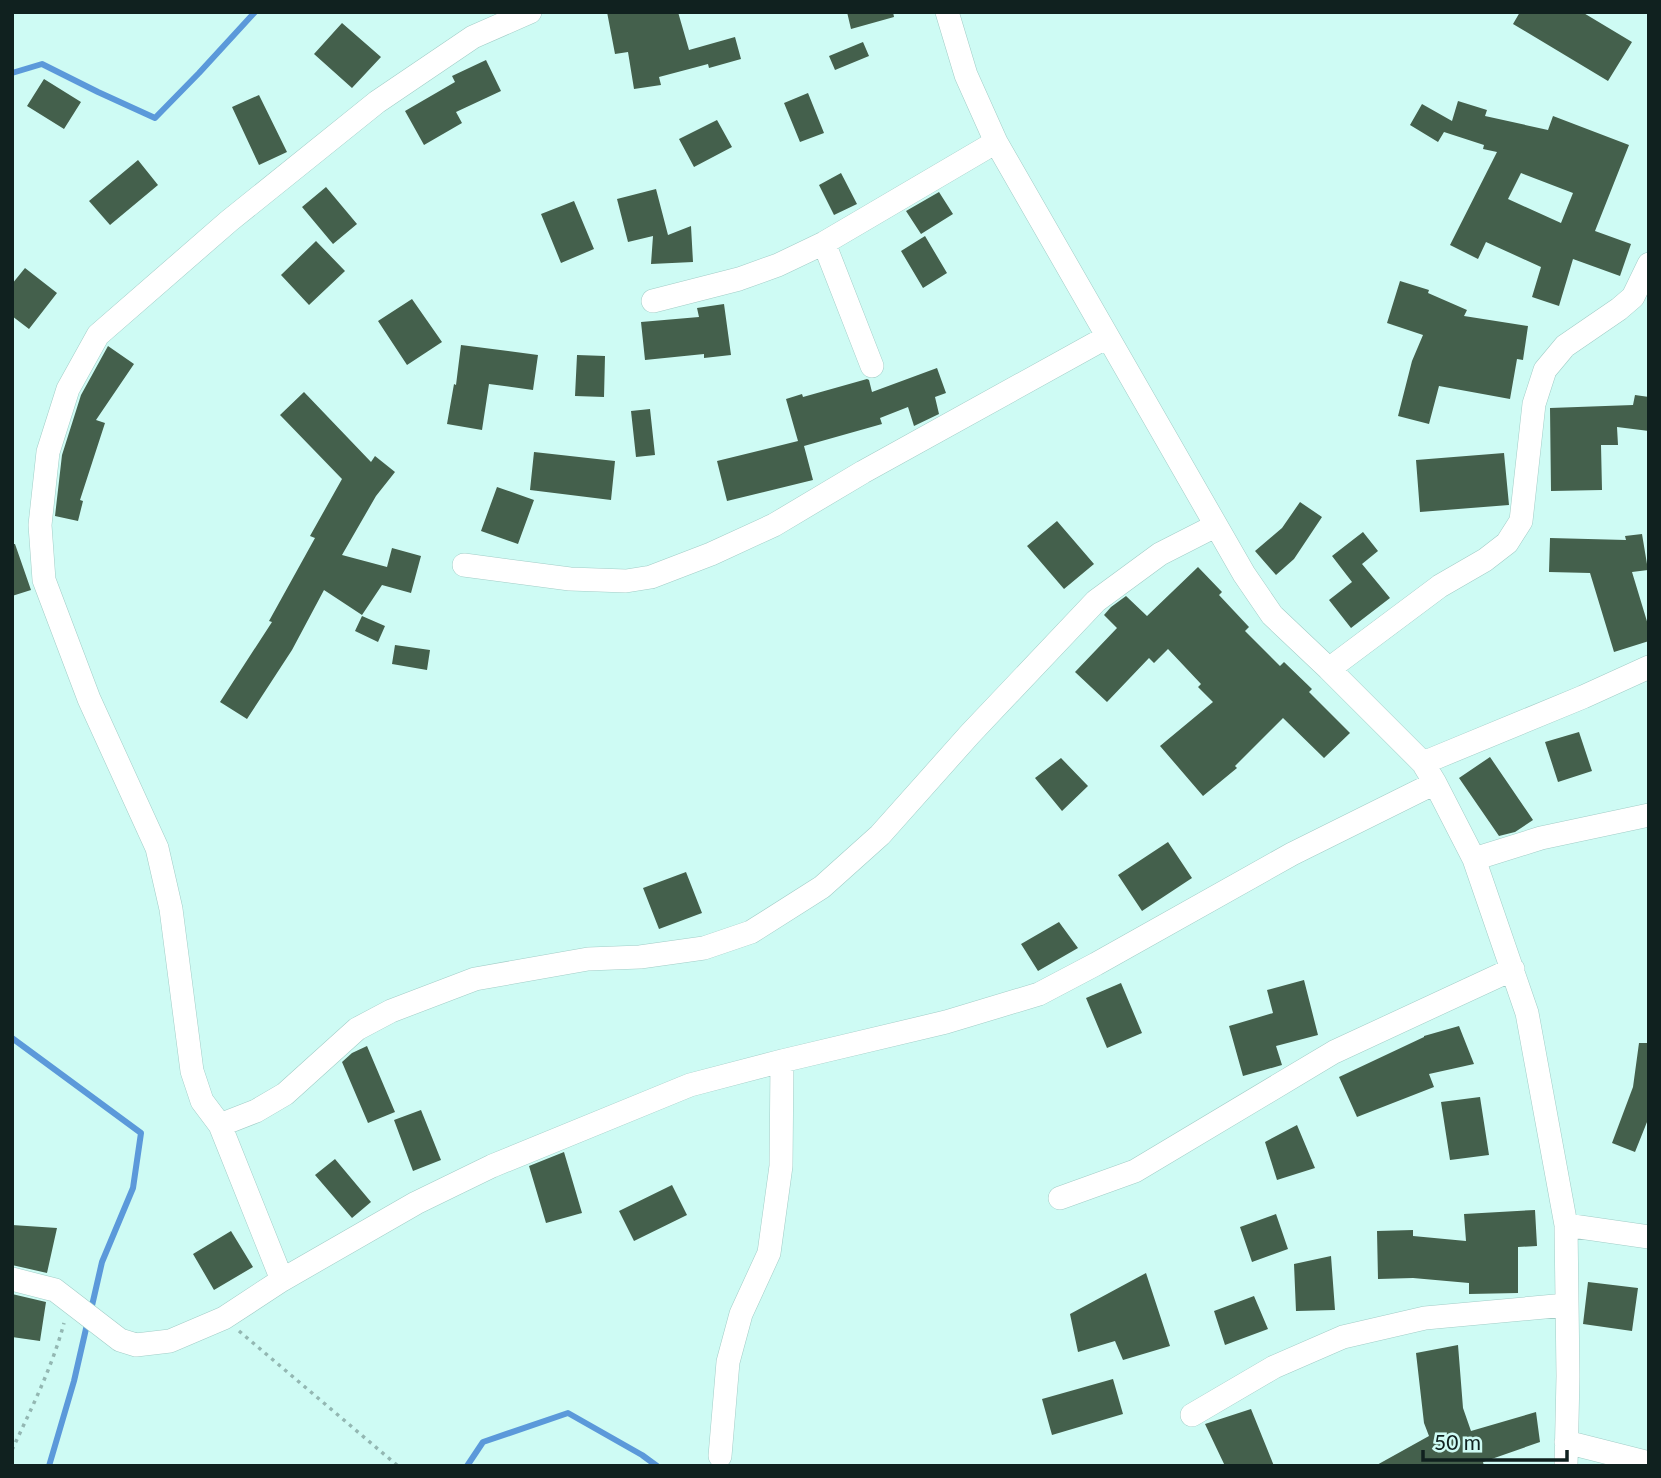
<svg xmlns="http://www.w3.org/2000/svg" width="1661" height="1478" font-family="Lato,sans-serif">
	<rect width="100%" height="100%" fill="#cefbf4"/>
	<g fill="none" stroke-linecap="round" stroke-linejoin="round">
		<path stroke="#5b99da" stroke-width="6" d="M12,73L42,64L98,92L155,118L199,73L255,12
			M12,1038L141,1133L133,1188L102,1262L91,1310
			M49,1466L74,1381L88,1320
			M467,1466L483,1442L568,1413L642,1455L657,1466"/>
	</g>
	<path fill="#44604c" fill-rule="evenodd" d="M607,12H678L689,50L735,37L741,59L709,68L708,64L659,77L661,85L634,89L628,52L615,54Z
		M847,12H893L894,17L851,29Z
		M1520,12H1582L1632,42L1608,81L1513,24Z
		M342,23L381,57L352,88L314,54Z
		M863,42L869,56L835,70L829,56Z
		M486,60L501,91L456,112L462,123L424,145L405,111L455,82L452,76Z
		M44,79L81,102L64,129L27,106Z
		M808,93L824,133L800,142L784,103Z
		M259,95L287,152L259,165L232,107Z
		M1458,101L1487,110L1485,116L1548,130L1553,116L1629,145L1595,231L1631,244L1620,276L1573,259L1559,306L1532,297L1541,267L1486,242L1478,259L1450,245L1497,152L1483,149L1484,145L1444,132L1438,142L1410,125L1422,104L1452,121ZM1521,173L1573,193L1561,223L1508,199Z
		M717,120L732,147L694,167L679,139Z
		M138,160L158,185L110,225L89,201Z
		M841,173L857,204L834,215L819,185Z
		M326,187L357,224L333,244L302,207Z
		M656,189L668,235L691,226L693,262L651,264L653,236L628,242L617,199Z
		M939,192L953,214L921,234L906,211Z
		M574,201L594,249L561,263L541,214Z
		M925,236L947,273L923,288L901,251Z
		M316,241L345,271L309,305L281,275Z
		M25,268L57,293L29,329L12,316V284Z
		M1400,281L1429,290L1428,293L1467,310L1464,316L1528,326L1523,360L1517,359L1510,399L1439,386L1429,424L1398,416L1412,361L1423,335L1387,323Z
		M412,299L442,342L407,365L378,321Z
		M724,304L731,355L704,358V354L645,360L641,322L699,317L697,308Z
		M461,345L538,355L533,390L489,384L482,430L447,424L454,384L456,385Z
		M108,346L134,364L96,420L105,423L80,500L83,501L78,521L55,516L62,455L81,395Z
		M577,355L605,356L604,397L575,396Z
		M937,368L946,393L935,397L939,414L914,426L908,407L880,418L882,424L804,446L813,480L727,501L717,461L798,441L786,399L802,394L803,397L867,379L869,380L872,392Z
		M304,392L371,462L375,456L395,472L376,496L342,555L387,567L392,548L421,556L411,593L382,585L362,615L324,590L292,650L247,719L220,702L272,622L269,621L315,538L310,536L342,479L280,415Z
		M1635,395L1649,397V431L1617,427L1618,445H1601L1602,490L1551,491L1550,408L1633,405Z
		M650,409L655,455L636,457L631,411Z
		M534,452L615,461L611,500L530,490Z
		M1504,453L1509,505L1420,512L1416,460Z
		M497,487L534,500L518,544L481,531Z
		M1300,502L1322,517L1294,559L1276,575L1255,551L1282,528Z
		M1057,521L1094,564L1064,589L1027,546Z
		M1363,532L1378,551L1362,564L1390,598L1351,628L1329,600L1352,582L1332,556Z
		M1642,534L1648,570L1632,572L1649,628V641L1614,652L1590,573L1549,572L1550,538L1626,540L1625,536Z
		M12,544H15L31,590L12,596Z
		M1198,567L1222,592L1219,595L1249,627L1245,631L1280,666L1284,662L1312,689L1309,692L1350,733L1324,758L1283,718L1235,766L1237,768L1203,796L1160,746L1213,702L1198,687L1201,684L1168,649L1154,663L1149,658L1107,702L1075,672L1117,628L1104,615L1111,607L1126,596L1147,616Z
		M362,616L385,626L378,642L355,631Z
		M395,645L430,650L427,670L392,664Z
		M1579,732L1592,771L1558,782L1545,742Z
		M1490,757L1533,820L1515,832L1499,836L1459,778Z
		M1061,758L1088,786L1062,811L1035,778Z
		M1168,842L1192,878L1142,911L1118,875Z
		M686,872L702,913L659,929L643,888Z
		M1059,922L1078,948L1038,971L1021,944Z
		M1304,980L1318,1035L1276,1046L1282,1065L1243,1076L1229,1026L1273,1013L1267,990Z
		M1121,983L1142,1033L1107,1048L1086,998Z
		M1459,1026L1474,1064L1429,1074L1434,1087L1357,1117L1339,1077L1424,1037V1036Z
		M1639,1043H1649V1117L1635,1152L1612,1143L1633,1087Z
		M367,1046L395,1112L368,1123L342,1062L352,1053Z
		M1480,1097L1489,1155L1450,1160L1441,1102Z
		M421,1110L441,1160L413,1171L394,1120Z
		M1297,1125L1315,1168L1277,1180L1265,1142Z
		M564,1152L582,1213L546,1223L529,1166Z
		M335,1159L371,1202L352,1218L315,1175Z
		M672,1185L687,1215L634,1241L619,1211Z
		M1535,1210L1537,1246L1518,1247V1293L1469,1294V1283L1413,1278L1378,1279L1377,1231L1413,1230V1236L1466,1241L1464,1214Z
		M1276,1214L1288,1249L1252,1262L1240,1227Z
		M12,1225L57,1228L47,1273L12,1265Z
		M231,1231L253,1267L214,1290L193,1254Z
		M1331,1256L1335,1310L1296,1311L1294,1264Z
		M1146,1273L1170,1346L1123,1360L1115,1341L1078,1352L1070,1314Z
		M1588,1282L1638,1288L1632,1331L1583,1324Z
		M12,1294L46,1302L40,1341L12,1337Z
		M1254,1296L1268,1329L1225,1345L1214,1311Z
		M1458,1345L1463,1408L1471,1431L1536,1412L1540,1442L1483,1462L1484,1466H1375L1429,1436L1424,1423L1416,1353Z
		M1113,1379L1123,1414L1052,1435L1042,1399Z
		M1251,1409L1274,1466H1225L1205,1424Z"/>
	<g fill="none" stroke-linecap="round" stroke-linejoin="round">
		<defs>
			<path id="street" d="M947,12L966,75L996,142L1244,574L1272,615L1329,669L1423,763L1435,783L1474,859L1527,1013L1566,1225L1568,1376L1566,1466
				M824,243L872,366
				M653,301L739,279L778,265L824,243L996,142
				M464,565L570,579L626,581L651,577L711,554L774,525L863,472L1107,337
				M1329,669L1440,586L1485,560L1507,543L1521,521L1534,404L1545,370L1565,346L1619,309L1633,297L1649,264
				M1423,763L1583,697L1649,667
				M1474,859L1541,838L1649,815
				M220,1125L256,1111L285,1094L357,1029L391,1011L475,979L588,959L640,957L704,948L751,932L822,887L880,835L970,734L1096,601L1160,554L1215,526
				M1060,1198L1135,1171L1334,1052L1513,969
				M1566,1225L1649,1237
				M12,1279L55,1290L120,1340L136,1345L170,1341L224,1318L282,1280L416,1203L492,1166L690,1085L782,1061L946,1022L1039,994L1096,964L1292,854L1435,783
				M282,1280L220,1125L202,1101L192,1071L171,909L157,848L89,699L44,580L40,525L48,452L68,389L98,335L229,221L377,102L473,37L530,12
				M1192,1415L1274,1367L1343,1337L1425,1318L1566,1305
				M1566,1442L1649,1463
				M720,1456L728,1362L741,1314L769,1253L781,1166L782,1061"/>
		</defs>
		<use href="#street" stroke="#a2cdc7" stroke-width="24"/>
		<path stroke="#93b7b2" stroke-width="3.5" stroke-dasharray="3.5 5" stroke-linecap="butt" d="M239,1331L398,1466
			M12,1450C31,1409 52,1368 64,1323"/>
		<use href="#street" stroke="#fff" stroke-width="23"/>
	</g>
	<rect width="1661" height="1478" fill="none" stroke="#10211f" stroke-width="28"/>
	<path d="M1423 1450v10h144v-10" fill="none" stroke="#10211f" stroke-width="3.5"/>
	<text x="1434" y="1450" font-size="21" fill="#10211f" stroke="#cefbf4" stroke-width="5" paint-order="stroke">50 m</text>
</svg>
